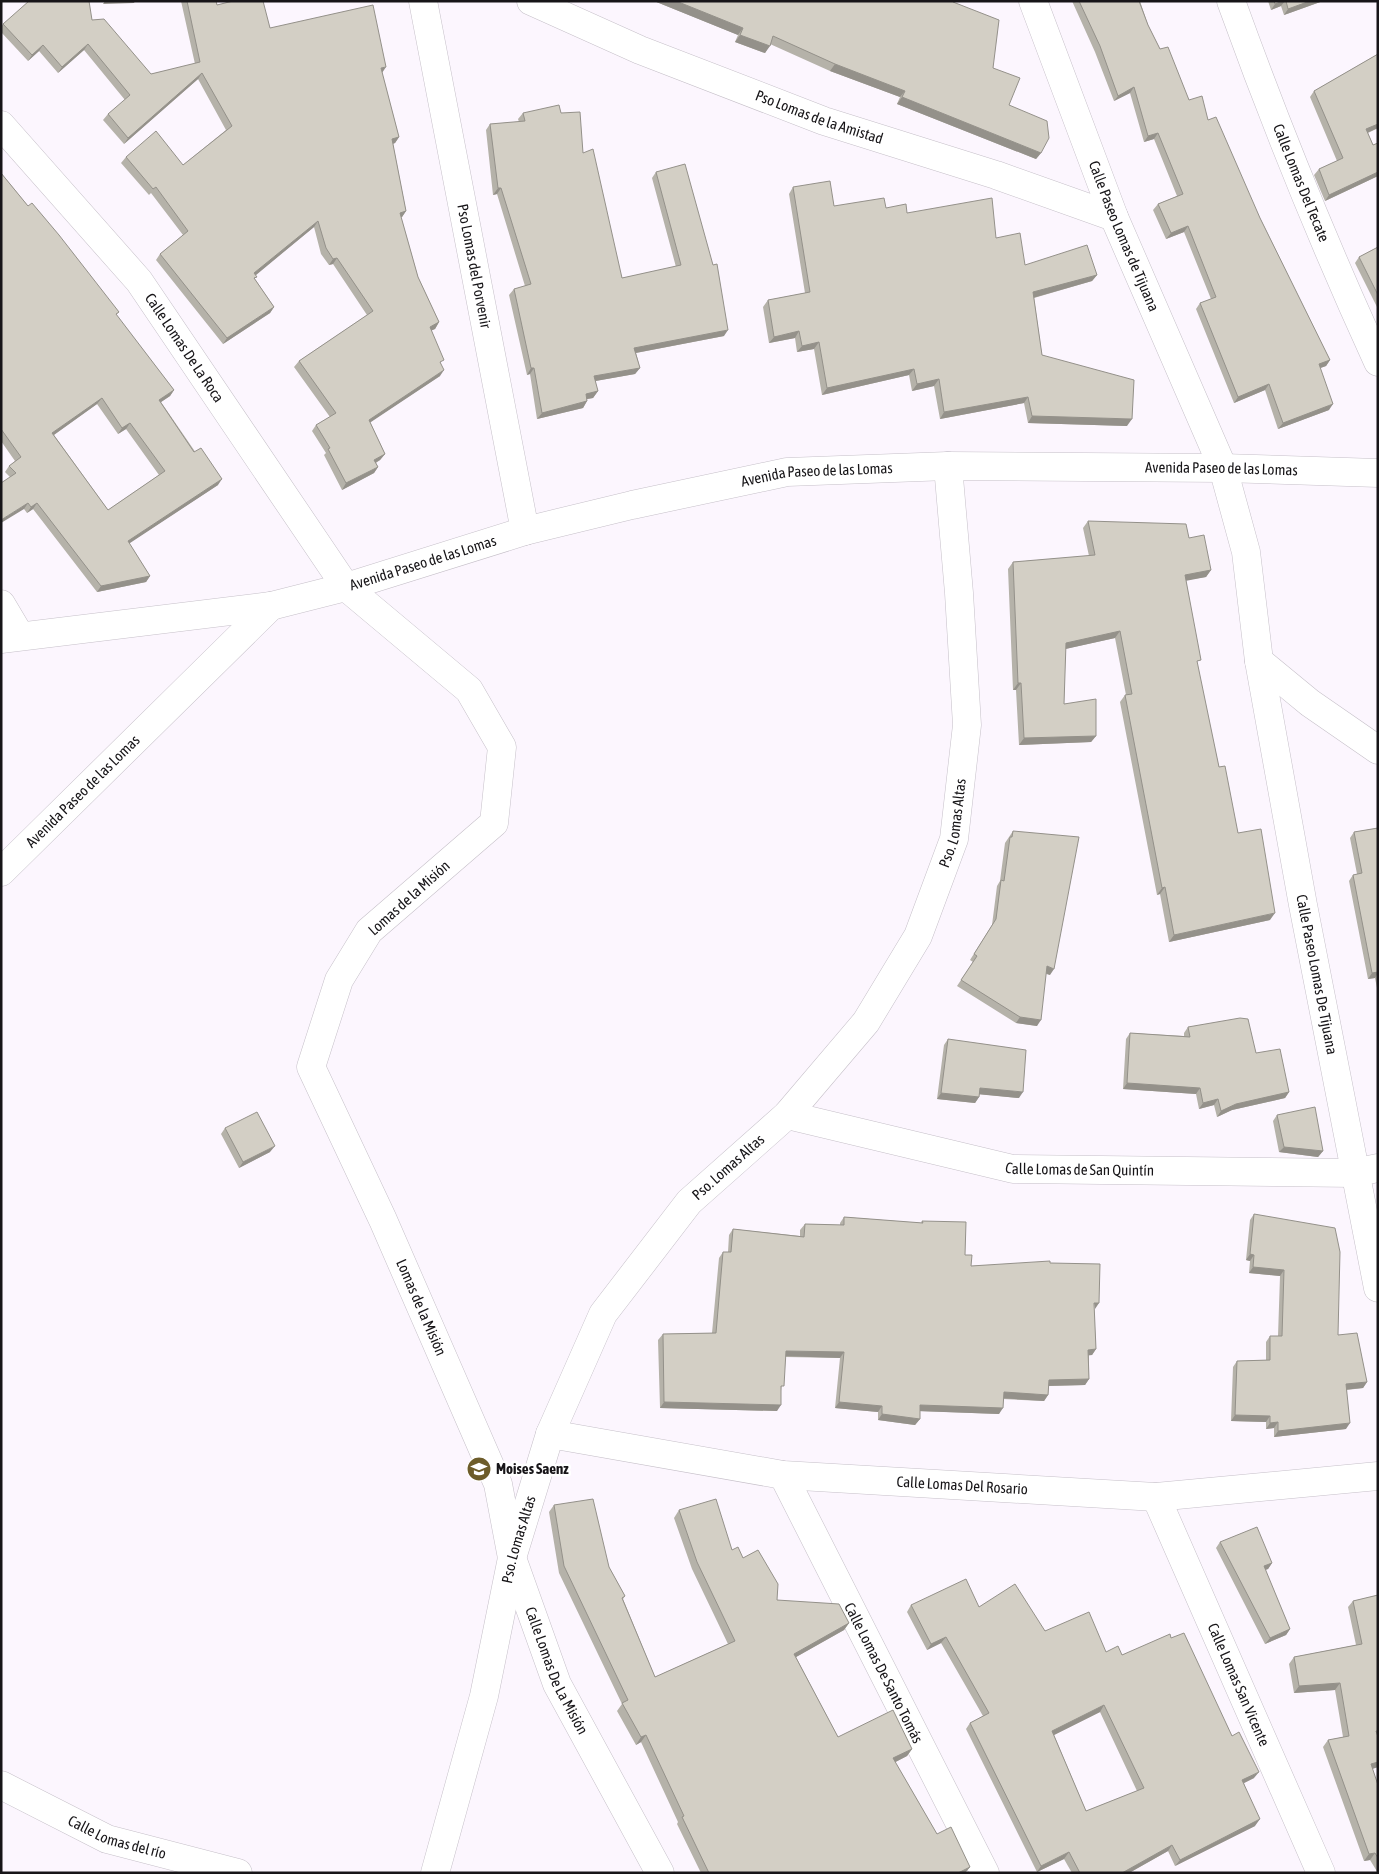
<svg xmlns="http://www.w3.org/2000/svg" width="1379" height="1874" font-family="'Asap Condensed',sans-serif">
	<rect width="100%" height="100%" fill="#fcf6fe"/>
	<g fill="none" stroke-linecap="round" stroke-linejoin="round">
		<defs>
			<g id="minor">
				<path id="s1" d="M423,1L525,531"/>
				<path id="s2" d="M531,1L640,50L824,121L996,175L1114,217"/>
				<path id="s3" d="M1033,1L1114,217L1223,468L1246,552L1259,661L1303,905L1378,1288"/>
				<path id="s4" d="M1231,1C1275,123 1324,244 1378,362"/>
				<path id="s5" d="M1,125L139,281L346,587L469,690L502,747L494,823L369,931L339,980L311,1067L383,1220L498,1484L512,1558L557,1684L660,1873"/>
				<path d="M1,604L20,636"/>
				<path id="s6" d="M1,639L271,606L346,587L525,531L632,505L787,472L948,466L1223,468L1378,473"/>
				<path d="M1259,661L1310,703L1378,750"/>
				<path id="s7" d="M1,872L271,606"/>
				<path id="s8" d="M787,1115L1013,1169L1354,1173L1378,1168"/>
				<path id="s9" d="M550,1434L783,1475L1156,1497L1378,1476"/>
				<path id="s10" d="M783,1475L985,1873"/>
				<path id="s11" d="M1156,1497L1321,1873"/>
				<path id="s12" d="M1,1785L107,1839L238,1873"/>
				<path id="s13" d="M435,1873L484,1696L512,1558L550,1434L603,1314L689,1202L787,1115L866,1022L918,936L954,839L967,725L959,593L948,466"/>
			</g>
		</defs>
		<use href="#minor" stroke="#c6c0c9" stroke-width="29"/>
		<use href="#minor" stroke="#fff" stroke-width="28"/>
	</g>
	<path fill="#b5b2a9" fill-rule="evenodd" d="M181,1H216L217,5L270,28L382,73L399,137L395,143L393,144L406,211L402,217H401L418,277L439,322L435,329L431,330L441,364L440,376L370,422L385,454L380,460L376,463L378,467L374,473L342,490L324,455L326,453L312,431L316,425L330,417L294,367L299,361L367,315L333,264L329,265L321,254L314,227L255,275V279L274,307L270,313L223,344L156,260L160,254L183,235L151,193L149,195L121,163L126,157L183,165L226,130L198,79L124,144L103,120L108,114L125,100L84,50L58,73L39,51L28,61L1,32V27L3,24L92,20L151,74L195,64Z
		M654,1L953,2L993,68L1009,105L1041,153L1036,159L897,104L900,97L830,71L770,44L765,53L735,42L738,35Z
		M1072,1H1140L1148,25L1160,49L1189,100L1208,120L1260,218L1330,360L1326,366L1320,368L1329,410L1278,429L1265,390L1234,403L1196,309L1200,303L1211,299L1184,232L1166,239L1153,210L1158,204L1177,196L1154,139L1144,142L1130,93L1114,101L1095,52Z
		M1268,1H1323L1284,15L1281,6L1271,10Z
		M1378,54V128L1368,133L1373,145L1378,143V176L1325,201L1314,175L1319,169L1337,161L1310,97L1314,91Z
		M523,113H561L583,153L622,278L676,267L652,178L656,172L724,336L636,353L640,368L635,374L595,381L598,391L593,398L587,399V401L583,408L537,419L530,374L527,375L509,295L514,289L525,286L497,194L493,195L486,130L490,124L519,122L518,119Z
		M1,173L28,206L119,312L116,315L174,390L170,396L161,402L218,485L129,543L150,576L146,582L97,592L33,509L27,513L24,509L10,477L5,472L9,466L15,461L1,441ZM97,404L118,434L126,429L159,475L108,510L54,435Z
		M793,187L834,206L886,208L996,238L1025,265L1097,275L1092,281L1034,298L1042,355L1127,426L1028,423L1024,403L940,419L934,386L912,391L909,375L822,395L814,349L797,352L795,338L769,343L763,307L768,300L805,293L789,194Z
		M1378,247V309L1355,263L1359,257Z
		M1088,521L1189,538L1211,570L1206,577L1186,580L1197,665L1219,767L1238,833L1270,920L1169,942L1160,894L1157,895L1120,702L1125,695H1126L1115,638L1065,649L1064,704L1096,736L1091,742L1019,745L1016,690H1013L1008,569L1013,562L1089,556L1083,528Z
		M1378,828V993L1375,978L1368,979L1349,881L1353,875L1357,874L1350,838L1354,832Z
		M1013,831L1050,975L1046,974L1037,1026L1016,1023L957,986L973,962L970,960L992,925L997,886L1000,881L1005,843Z
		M1188,1027L1256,1053L1289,1092L1285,1098L1232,1110L1217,1117L1214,1105L1199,1109L1196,1094L1123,1089L1126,1039L1130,1033L1184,1036V1033Z
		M948,1039L1019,1098L979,1094V1097L975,1103L937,1099L944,1045Z
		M1277,1115L1323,1151L1318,1157L1279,1152L1273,1121Z
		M225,1128L270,1152L239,1168L221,1134Z
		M1254,1214L1338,1335L1367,1382L1363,1388L1347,1390L1346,1429L1274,1437V1428L1266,1429V1422L1231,1421L1233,1367L1237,1361L1266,1360V1342L1270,1336H1278L1280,1276L1249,1273L1250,1261L1246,1260L1250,1220Z
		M844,1217L921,1223L922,1221L965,1255L971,1266L1050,1263L1094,1309L1096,1349L1092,1355H1089V1379L1085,1385L1049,1386L1048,1395L1044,1401L1003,1399L999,1414L920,1411V1419L915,1425L878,1420V1412L835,1408L840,1358L785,1357L781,1391L777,1411L660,1408L658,1340L663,1334L712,1333L719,1258L723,1252H728L729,1235L733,1229L800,1236V1230L805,1224L840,1225V1223Z
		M554,1505L609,1567L625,1596L623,1599L655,1677L728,1644L692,1569L674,1518L679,1510L743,1558L777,1600L849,1623L844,1630L796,1657L838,1737L912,1749L907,1756L895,1762L937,1834L970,1867L965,1873H701L677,1824L678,1822L641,1742L636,1745L617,1711L622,1704L559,1573L549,1512Z
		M1220,1542L1272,1563L1268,1569L1265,1570L1290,1629L1286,1635L1265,1644L1216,1548Z
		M1378,1595V1767L1372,1769L1378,1785V1873L1370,1860L1364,1861L1323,1747L1328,1740L1343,1737L1335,1690L1294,1693L1289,1664L1294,1657L1356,1645L1348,1607L1353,1601Z
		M911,1605L979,1607L1106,1652L1122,1655L1171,1638L1232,1736L1254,1778L1244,1783L1255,1826L1175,1866L1168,1851L1129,1873H1072L1064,1859L1037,1872L966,1729L970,1723L983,1716L941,1643L927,1650L907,1612ZM1100,1712L1137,1791L1086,1811L1054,1735Z"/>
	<path fill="#94918a" d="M105,1H135L134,3L103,4Z
		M654,1H676L743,28L738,35Z
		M1283,1H1285L1281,6L1271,10L1275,4Z
		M1310,1H1323L1284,15L1288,9Z
		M740,35L770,46L765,53L735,42Z
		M88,44L84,50L58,73L62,67Z
		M43,45L39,51L28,61L32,55Z
		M835,64L905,91L900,97L830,71Z
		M386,67L382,73L381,68Z
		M202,73L198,79L124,144L128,138Z
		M1134,87L1130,93L1114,101L1118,96Z
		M902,97L1041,153L1036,159L897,104Z
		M1378,124V128L1362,135L1366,129Z
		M1158,133L1154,139L1144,142L1148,136Z
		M399,137L395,143L388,145L392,139Z
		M1378,172V176L1325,201L1329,195Z
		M498,188H501L497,194L493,195Z
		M406,211L402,217L395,219L400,213Z
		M318,221L314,227L250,280L254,273Z
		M1188,226L1184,232L1166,239L1171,233Z
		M337,258L333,264L329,265L333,259Z
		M1097,275L1092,281L1029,299L1033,292Z
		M274,307L270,313L223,344L227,338Z
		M439,322L435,329L426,333L430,327Z
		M728,330L724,336L630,354L634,348Z
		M799,331L795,338L769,343L774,337Z
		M819,342L814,349L797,352L802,346Z
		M1330,360L1326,366L1315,370L1319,364Z
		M531,368H534L530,374L527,375Z
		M640,368L635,374L590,382L594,376Z
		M914,369L909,375L822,395L827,388Z
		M444,370L440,376L365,426L369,420Z
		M939,379L934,386L912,391L917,384Z
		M1269,384L1265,390L1234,403L1238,397Z
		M174,390L170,396L155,406L159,400Z
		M598,391L593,398L581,400L586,394Z
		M1028,397L1024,403L940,419L944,412Z
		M102,398L97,404L48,439L52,433Z
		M587,401L583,408L537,419L542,413Z
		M1333,404L1329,410L1278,429L1283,423Z
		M1032,416L1132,419L1127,426L1028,423Z
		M130,423L126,429L118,434L122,428Z
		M385,454L380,460L369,466L374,460Z
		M378,467L374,473L342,490L346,483Z
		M222,479L218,485L124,547L128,541Z
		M28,503L24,509L1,523V520Z
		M37,503L33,509L27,513L31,507Z
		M1211,570L1206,577L1180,582L1185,575Z
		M150,576L146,582L97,592L101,586Z
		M1120,631L1115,638L1061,650L1066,643Z
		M1018,683H1021L1016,690H1013Z
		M1096,736L1091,742L1019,745L1024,738Z
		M1165,887L1160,894L1157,895L1162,888Z
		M1275,913L1270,920L1169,942L1174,935Z
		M1047,966L1054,969L1050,975L1043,972Z
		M1378,972V973L1375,978L1368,979L1372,973Z
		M1020,1017L1041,1020L1037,1026L1016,1023Z
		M1127,1083L1200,1088L1196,1094L1123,1089Z
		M980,1088L1023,1092L1019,1098L976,1094Z
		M1289,1092L1285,1098L1232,1110L1217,1117L1221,1111L1236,1104Z
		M941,1093L979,1097L975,1103L937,1099Z
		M1218,1099L1214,1105L1199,1109L1203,1103Z
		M275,1146L270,1152L239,1168L243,1162Z
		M1284,1147L1323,1151L1318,1157L1279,1152Z
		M1250,1254L1254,1255L1250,1261L1246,1260Z
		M1253,1267L1284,1270L1280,1276L1249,1273Z
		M1094,1303H1099L1095,1309Z
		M1096,1349L1092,1355L1084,1356L1088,1350Z
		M786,1351L844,1352L840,1358L781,1356Z
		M1089,1379L1085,1385L1045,1386L1049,1380Z
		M1367,1382L1363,1388L1342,1390L1346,1384Z
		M1004,1392L1048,1395L1044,1401L999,1398Z
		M664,1402L781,1405L777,1411L660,1408Z
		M839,1402L882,1406L878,1412L835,1408Z
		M920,1405L1003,1408L999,1414L916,1411Z
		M882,1414L920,1419L915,1425L878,1420Z
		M1235,1415L1270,1416L1266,1422L1231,1421Z
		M1278,1422L1274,1428L1266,1429L1270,1423Z
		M1350,1423L1346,1429L1274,1437L1278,1431Z
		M1272,1563L1268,1569L1259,1572L1264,1566Z
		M849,1623L844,1630L789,1661L794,1654Z
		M1290,1629L1286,1635L1265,1644L1270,1638Z
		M946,1637L941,1643L927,1650L931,1644Z
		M1340,1683L1335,1690L1294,1693L1299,1686Z
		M1104,1705L1100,1712L1048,1738L1052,1731Z
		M646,1735L641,1742L636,1745L641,1737Z
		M912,1749L907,1756L888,1766L893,1758Z
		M1378,1762V1767L1366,1771L1371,1764Z
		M1259,1772L1254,1778L1238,1786L1242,1780Z
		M1260,1819L1255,1826L1175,1866L1180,1860Z
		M1172,1845L1168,1851L1129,1873H1122Z
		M1069,1852L1064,1859L1037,1872L1041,1866Z
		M1375,1853L1370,1860L1364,1861L1369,1854Z
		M970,1867L965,1873H958Z"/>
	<path fill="#d3cfc5" stroke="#94918a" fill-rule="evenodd" d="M29,1H89L92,20L104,19L151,74L200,62L187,1H216L217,5L233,1H263L270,28L373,5L386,67L381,68L399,137L392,139L406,211L400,213L418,277L439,322L430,327L444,360L440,362L444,370L369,420L385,454L374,460L378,467L346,483L328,449L330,448L316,425L336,413L299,361L373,311L337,258L333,259L326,248L318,221L254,273L257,277L254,278L274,307L227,338L160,254L188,231L156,187L153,189L126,157L156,131L183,165L232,126L202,73L128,138L108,114L130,95L88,44L62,67L43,45L32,55L3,24Z
		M676,1H953V2L999,20L993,68L1020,78L1009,105L1047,121L1049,138L1041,153L902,97L905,91L835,64L773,36L770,46L740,35L743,28Z
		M1079,1H1139L1148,25L1160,49L1168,47L1189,100L1202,96L1208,120L1216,117L1260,218L1330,360L1319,364L1333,404L1283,423L1269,384L1238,397L1200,303L1216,297L1188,226L1171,233L1158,204L1183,194L1158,133L1148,136L1134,87L1118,96L1100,46Z
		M1274,1H1283L1275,4Z
		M1286,1H1310L1288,9Z
		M1378,54V124L1366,129L1373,145L1378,143V172L1329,195L1319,169L1343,158L1314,91Z
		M559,105L561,113L580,112L583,153L593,149L622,278L681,265L656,172L685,164L713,265L717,264L728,330L634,348L640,368L594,376L598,391L586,394L587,401L542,413L534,368H531L514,289L531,284L501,188H498L490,124L525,121L523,113Z
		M1,173L28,206L32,203L59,235L119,312L116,314L174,390L159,400L194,452L201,448L222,479L128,541L150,576L101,586L37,503L31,507L28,503L1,520V483L16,473L9,466L21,457L1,429ZM102,398L122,428L130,423L165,471L108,510L52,433Z
		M830,181L834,206L884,198L886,208L906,204L907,213L992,198L996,238L1020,233L1025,265L1087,245L1097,275L1033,292L1042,355L1134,380L1132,419L1032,416L1028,397L944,412L939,379L917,384L914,369L827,388L819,342L802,346L799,331L774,337L768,300L810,292L793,187Z
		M1378,247V295L1359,257Z
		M1088,521L1186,524L1189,538L1204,535L1211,570L1185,575L1201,660L1197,661L1219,767L1225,766L1238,833L1261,829L1275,913L1174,935L1165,887L1162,888L1125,695L1132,694L1120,631L1066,643L1064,704L1096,699V736L1024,738L1021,683H1018L1013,562L1095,555Z
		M1378,828V972L1372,973L1353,875L1362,873L1354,832Z
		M1013,831L1079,837L1054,969L1047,966L1041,1020L1020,1017L961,980L977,956L974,954L996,919L1001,880L1004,881L1010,837H1012Z
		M1240,1018L1248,1019L1256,1053L1280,1049L1289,1092L1236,1104L1221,1111L1218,1099L1203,1103L1200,1088L1127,1083L1130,1033L1190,1037L1188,1027Z
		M948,1039L1026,1050L1023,1092L980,1088L979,1097L941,1093Z
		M1315,1107L1323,1151L1284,1147L1277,1115Z
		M257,1112L275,1146L243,1162L225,1128Z
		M1254,1214L1335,1228L1340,1252L1338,1335L1357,1333L1367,1382L1346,1384L1350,1423L1278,1431V1422L1270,1423V1416L1235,1415L1237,1361L1270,1360V1336H1282L1284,1270L1253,1267L1254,1255L1250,1254Z
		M844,1217L923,1223L922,1221L966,1222L965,1255H972L971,1266L1050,1261V1263L1100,1264L1099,1303H1094L1096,1349L1088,1350L1089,1379L1049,1380L1048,1395L1004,1392L1003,1408L920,1405V1419L882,1414V1406L839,1402L844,1352L786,1351L784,1386H781V1405L664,1402L663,1334L716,1333L723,1252H731L733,1229L804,1237L805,1224L844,1225Z
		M593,1499L609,1567L625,1596L622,1598L655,1677L735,1641L697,1562L679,1510L716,1499L732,1550L738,1547L743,1558L758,1550L778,1584L777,1600L839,1604L849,1623L794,1654L838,1737L893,1710L912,1749L893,1758L937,1834L951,1827L970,1867L958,1873H709L682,1817L684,1816L646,1735L641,1737L622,1703L628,1700L564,1566L554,1505Z
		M1257,1527L1272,1563L1264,1566L1290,1629L1270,1638L1220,1542Z
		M966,1579L979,1607L1015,1584L1045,1631L1089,1612L1106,1652L1118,1646L1122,1655L1170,1634L1171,1638L1184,1633L1232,1736L1239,1732L1259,1772L1242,1780L1260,1819L1180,1860L1172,1845L1122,1873H1080L1069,1852L1041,1866L970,1723L989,1713L946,1637L931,1644L911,1605ZM1104,1705L1144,1788L1086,1811L1052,1731Z
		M1378,1595V1731H1376L1378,1737V1762L1371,1764L1378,1785V1858L1375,1853L1369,1854L1328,1740L1349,1736L1340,1683L1299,1686L1294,1657L1362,1644L1353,1601Z"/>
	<defs>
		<symbol id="school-disc" viewBox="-11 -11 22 22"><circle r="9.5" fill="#6d5c2a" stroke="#fff"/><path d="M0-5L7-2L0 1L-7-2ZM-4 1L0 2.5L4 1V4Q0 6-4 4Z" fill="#fff"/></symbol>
	</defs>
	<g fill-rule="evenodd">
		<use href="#school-disc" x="465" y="1455" width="28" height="28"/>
	</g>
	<g text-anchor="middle" stroke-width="5" stroke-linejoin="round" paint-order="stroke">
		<g font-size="15" fill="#171518" stroke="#fff">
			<text dy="5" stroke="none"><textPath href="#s2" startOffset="311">Pso Lomas de la Amistad</textPath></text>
			<text dy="5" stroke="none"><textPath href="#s4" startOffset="195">Calle Lomas Del Tecate</textPath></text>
			<text dy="5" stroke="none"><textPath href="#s3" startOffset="252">Calle Paseo Lomas de Tijuana</textPath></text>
			<text dy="5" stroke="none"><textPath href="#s1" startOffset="270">Pso Lomas del Porvenir</textPath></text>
			<text dy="5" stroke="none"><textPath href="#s5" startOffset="289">Calle Lomas De La Roca</textPath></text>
			<text dy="5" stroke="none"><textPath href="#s6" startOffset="1240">Avenida Paseo de las Lomas</textPath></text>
			<text dy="5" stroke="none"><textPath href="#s6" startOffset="835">Avenida Paseo de las Lomas</textPath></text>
			<text dy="5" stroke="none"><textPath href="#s6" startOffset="430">Avenida Paseo de las Lomas</textPath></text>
			<text dy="5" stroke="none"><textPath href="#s7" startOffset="115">Avenida Paseo de las Lomas</textPath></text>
			<text dy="5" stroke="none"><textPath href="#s13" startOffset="1199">Pso. Lomas Altas</textPath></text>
			<text transform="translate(409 898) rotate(-42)" y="5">Lomas de la Misión</text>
			<text dy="5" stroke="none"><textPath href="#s3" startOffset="1020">Calle Paseo Lomas De Tijuana</textPath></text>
			<text dy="5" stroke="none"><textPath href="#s13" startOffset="779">Pso. Lomas Altas</textPath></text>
			<text dy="5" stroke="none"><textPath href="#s8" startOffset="299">Calle Lomas de San Quintín</textPath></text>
			<text dy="5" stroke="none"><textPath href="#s5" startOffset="1459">Lomas de la Misión</textPath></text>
			<text dy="5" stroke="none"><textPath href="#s9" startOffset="416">Calle Lomas Del Rosario</textPath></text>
			<text dy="5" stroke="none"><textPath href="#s13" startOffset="344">Pso. Lomas Altas</textPath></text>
			<text dy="5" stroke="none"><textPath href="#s5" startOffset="1848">Calle Lomas De La Misión</textPath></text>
			<text dy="5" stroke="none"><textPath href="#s10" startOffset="222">Calle Lomas De Santo Tomás</textPath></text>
			<text dy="5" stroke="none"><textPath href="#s11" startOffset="205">Calle Lomas San Vicente</textPath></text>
			<text dy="5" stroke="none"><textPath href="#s12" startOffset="128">Calle Lomas del río</textPath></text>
		</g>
		<g font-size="15" font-weight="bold" fill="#171518" stroke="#fff" text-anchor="start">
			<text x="496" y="1474">Moises Saenz</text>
		</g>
	</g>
	<rect width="1379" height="1874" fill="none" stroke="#171518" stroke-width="5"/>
</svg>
